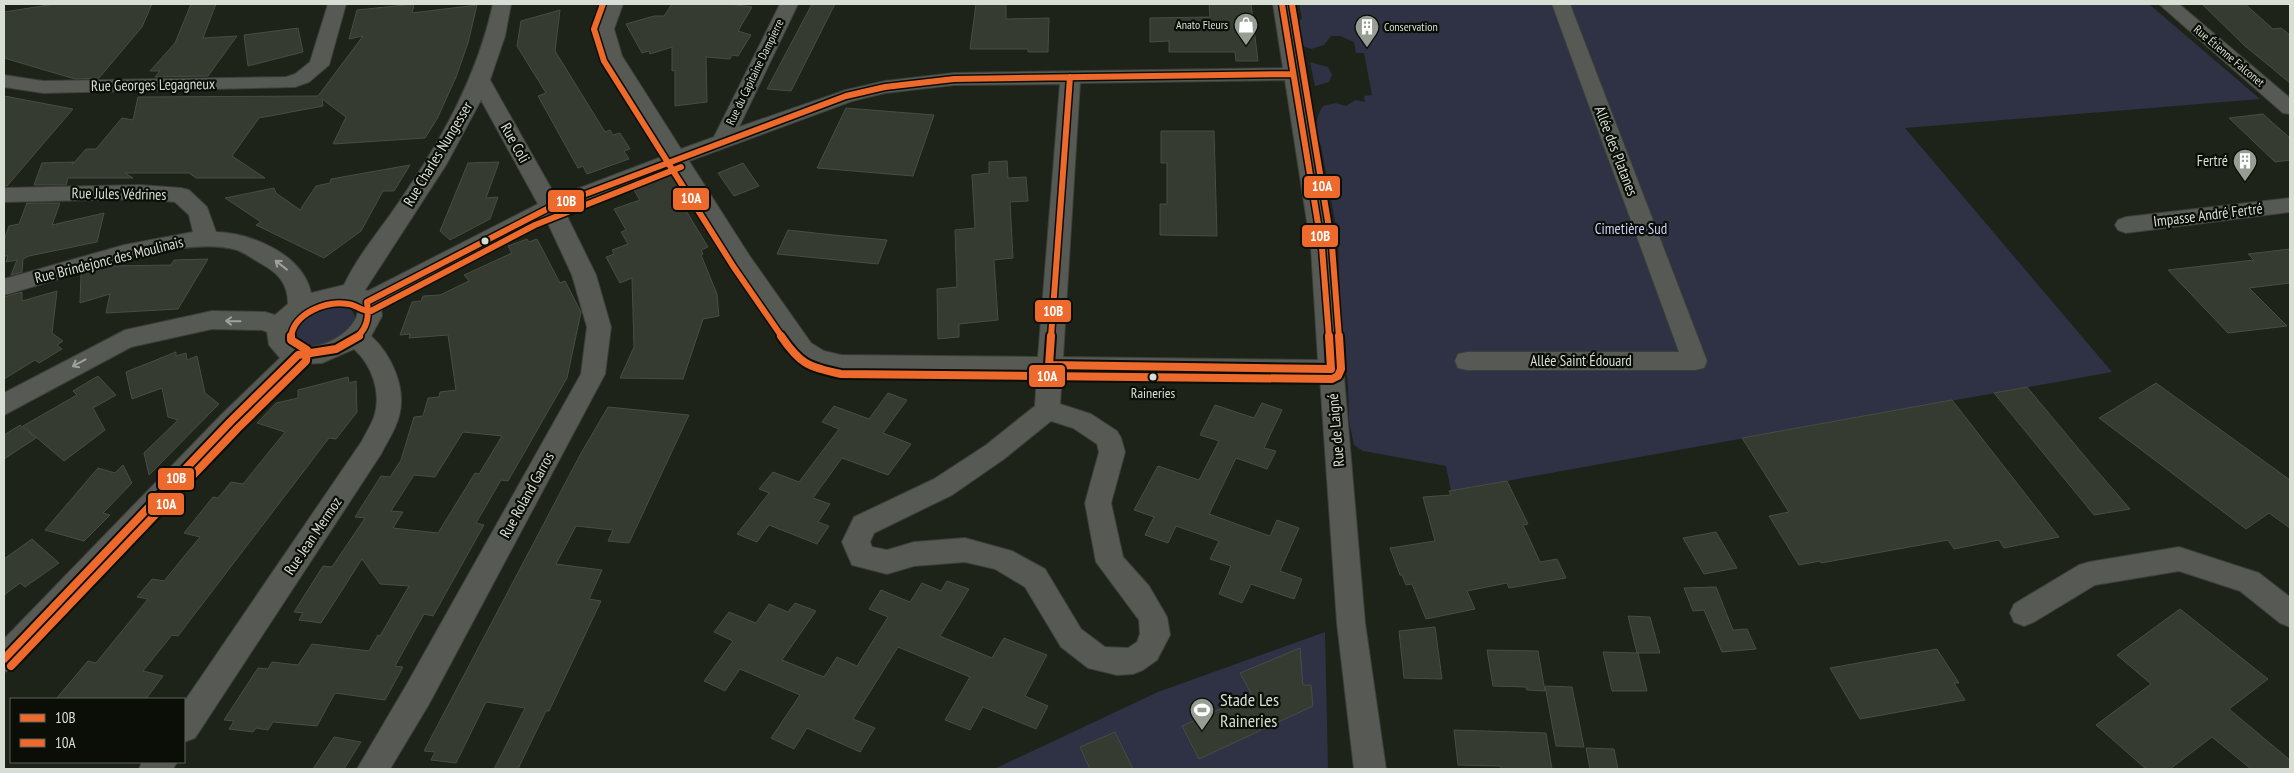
<svg xmlns="http://www.w3.org/2000/svg" width="2294" height="773" font-family="'PT Sans Narrow',sans-serif">
	<rect width="100%" height="100%" fill="#1d2319"/>
	<path fill="#2f3145" d="M1299,4H2149L2260,99L1905,128L2112,372L1451,491L1446,466L1363,451L1354,445L1349,421L1348,385L1341,330L1338,237L1321,146C1315,132 1314,119 1323,106L1335,103L1346,106L1355,100L1365,102L1364,96L1372,95L1364,53H1356L1354,42L1340,36H1331L1324,45L1311,49L1293,42L1291,30L1302,18Z
		M1310,62L1328,67L1332,75L1329,82L1315,86Z
		M332,303H342L351,308L355,317C349,336 319,352 300,342C284,333 302,314 313,309C318,306 326,305 332,303Z
		M1325,632L1328,769H994L1158,692Z"/>
	<path fill="#363b32" stroke="#474c44" fill-rule="evenodd" d="M55,4H152L142,27L99,78L75,79L4,58V12Z
		M191,4H216L203,38L237,36L208,76L155,77L160,71H150L175,43Z
		M414,4L412,13L477,5L468,43L456,77L437,119L425,138L333,144L346,117L322,99L323,106L259,118L232,156L265,178H196L189,173H125L133,178H68L66,185H34L42,163L74,162L72,165L86,149H96L122,118L133,120L138,97L318,96L363,36L349,39L357,10Z
		M672,4H729L752,7L738,31L751,35L738,56L732,55L730,59L706,57L707,102L675,106V70L672,71V47L650,54L649,51L642,53L626,24L654,16H664Z
		M812,4H835L791,91L767,89Z
		M976,4H1006V19L1049,18L1048,52H1028V49H970Z
		M1209,4H1251L1258,61H1236L1235,52H1169V41L1150,42V18L1210,17Z
		M2202,4H2245L2273,29L2281,28L2290,35V83L2245,46Z
		M560,10L555,51L605,132L610,130L613,135L620,133L630,149L624,151L629,159L587,174L583,166L578,168L538,96L546,93L517,46L521,21Z
		M298,28L303,52L248,66L244,35Z
		M4,96L73,109L7,186H4Z
		M846,108L934,115L913,176L817,168Z
		M2263,114L2290,138V160L2275,162L2229,118Z
		M1161,131H1214L1217,236L1160,235V204H1167V163H1161Z
		M1007,161L1008,178L1026,177L1028,201L1010,202L1013,258L994,260L998,320L959,324V337L938,339L937,289L957,287L955,230L975,228L972,175L989,173V162Z
		M499,162L486,198L498,197L490,219L450,240L440,231L468,163Z
		M743,163L759,186L734,196L718,173Z
		M410,165L394,191H383L361,231L324,258L256,225L261,222L225,198L274,188L276,193L300,210L316,186L330,183L331,179Z
		M670,173L685,196L679,199L708,247L701,250L703,254L701,255L717,294L719,316L703,319L683,379L620,378L634,347L632,278L620,283L606,257L614,254L612,250L628,244L621,232L626,230L614,209L640,200L632,187Z
		M27,203H60L52,225L104,213L97,242L29,256L23,259L22,272L11,275L17,260L6,262L8,256H4V240L9,226L19,224Z
		M788,230L833,235L887,240L878,264L777,254Z
		M527,239L529,242L537,239L560,283L565,281L581,312L567,378L508,481L501,480L476,523L484,525L433,616L424,614L395,666L403,667L385,700L335,693L317,726L273,722L268,730L256,728L253,732L229,729L234,721L224,720L258,668L268,669L272,662L298,665L312,644L369,651L378,635L380,636L409,586L380,584L362,559L321,623L299,620L303,613L294,612L323,566L332,567L365,518L355,517L381,476L390,477L401,460L414,417L423,416L428,398L439,397L440,392L456,390L448,335L409,338L410,334L400,335L412,302L421,301L423,296L440,295L469,281L464,275L512,253L508,246ZM463,432L502,436L479,474L475,473L438,533L393,528L403,512L391,511L414,475L435,477Z
		M2290,249V283L2249,288L2287,326L2228,333L2168,270L2254,260L2248,254Z
		M208,259L178,309L106,313L110,294L80,303L81,274L107,266L171,265L174,260Z
		M57,291L52,333L63,341L57,345L62,349L39,363L35,360L4,379V297L22,292V301Z
		M176,352V356L186,353L187,360L197,356L205,393L219,404L149,475L144,453L178,420L168,417L162,388L132,399L126,372Z
		M98,376L116,395L93,408L105,430L64,461L23,426L77,395L73,391Z
		M348,377L349,383L356,381L357,412L336,439L329,438L178,636L172,635L143,671L163,676L146,699H56L88,661L96,663L148,599L137,597L152,579L164,581L200,537L184,533L213,497L218,498L231,482L243,484L285,432L257,423L276,403L298,398V390Z
		M2156,383L2290,480V528L2269,513L2246,529L2099,418Z
		M2027,387L2092,465L2130,509L2094,515L1994,393Z
		M888,393L907,400L883,433L911,444L888,475L842,458L813,498L830,504L818,522L829,526L817,544L769,525L757,542L737,534L769,493L759,489L773,472L799,482L839,429L822,422L834,406L869,419Z
		M1952,400L2059,537L2004,548L1999,540L1954,549L1948,540L1821,563L1820,561L1799,565L1769,516L1789,512L1742,438Z
		M1262,403L1282,410L1264,448L1276,451L1267,469L1236,458L1209,514L1270,536L1277,520L1299,528L1280,571L1302,579L1294,599L1251,584L1242,603L1219,594L1231,566L1210,559L1219,541L1176,526L1168,543L1145,535L1154,517L1134,510L1158,466L1199,480L1219,441L1200,435L1215,405L1254,418Z
		M608,407L689,415L629,543L608,541L613,530L576,526L556,564L602,570L589,599L601,601L549,711H546L518,769H494L525,708L486,702L456,763L431,760L435,752L424,751L580,455Z
		M20,425L36,438L4,459V435Z
		M123,465L132,483L103,513L110,515L84,541L45,530L98,468L115,473Z
		M1507,481L1528,524L1523,525L1540,562L1557,559L1566,578L1509,588L1507,583L1467,591L1475,609L1426,619L1412,584L1406,585L1402,575H1400L1390,548L1435,541L1423,497L1451,495L1449,491Z
		M1716,532L1737,568L1704,574L1683,538Z
		M32,539L59,563L25,587L20,583L4,595V559Z
		M947,581L969,589L940,636L992,658L1004,638L1047,655L1025,696L1048,706L1036,729L983,707L970,730L945,720L970,677L898,647L853,719L875,728L860,752L807,728L794,749L771,738L800,695L740,669L725,691L704,681L733,641L714,632L729,612L756,623L769,604L788,612L795,603L816,611L782,660L824,677L837,657L857,666L888,617L869,609L881,590L910,602L922,583L941,591Z
		M1716,587L1733,630L1747,629L1756,649L1722,652L1704,610L1693,611L1684,588Z
		M2180,609L2268,679L2229,709L2290,760V769H2251L2212,737L2170,769H2146L2096,725L2151,684L2117,655Z
		M1628,616L1650,617L1660,653H1637Z
		M1435,627L1442,679L1404,678L1399,631Z
		M1300,648L1303,685H1311L1313,706L1199,759L1182,726L1252,695L1240,673Z
		M1937,649L1959,683H1954L1965,700L1860,719L1830,668Z
		M1487,650L1538,651L1545,691L1527,690L1526,687L1493,686Z
		M1603,652L1638,653L1647,691H1612Z
		M1545,686L1572,687L1584,747L1556,746Z
		M1454,730L1546,733L1552,769H1501V766L1458,765Z
		M1115,732L1133,769H1090L1080,747Z
		M334,737L361,742L344,769H313Z
		M1586,748L1614,749L1618,769H1590Z"/>
	<g fill="none" stroke-linecap="round" stroke-linejoin="round">
		<defs>
			<path id="minor" d="M328,4H346L329,65L309,82L295,87L43,93L4,87V75L43,81L286,77L295,74L310,62Z
				M493,4H511L505,36L490,80L556,197L664,156L602,56L594,29L605,4H623L614,29L622,56L681,149L714,137L780,4H798L739,127L846,90L885,81L954,73L1283,68L1273,4H1291L1333,248L1365,623L1386,769H1354L1337,623L1320,378L1062,376L1060,404L1091,414L1117,431L1121,438L1125,452L1111,503L1123,557L1149,586L1167,617L1170,635L1157,660L1143,670L1133,674L1117,675L1088,668L1061,647L1025,587L995,569L965,562L914,566L887,574L852,565L842,542L854,517L934,479L986,445L1035,406L1037,375L841,373L808,366L793,355L733,267L672,168L564,210L596,275L611,327L605,374L429,704L390,769H357L407,684L581,374L587,327L572,275L546,219L381,305L382,316L371,336C391,354 407,388 399,416C396,429 387,442 381,454L195,738L184,742V702L362,441C366,433 371,425 374,417C382,393 372,365 354,349L322,363L304,364L240,428L14,668L4,672V639L222,414L280,358L269,345L267,332L262,330L212,329L131,347L4,415V393L125,330L212,311L265,312L275,315L288,304C288,283 278,273 260,263C253,259 245,253 237,250C178,233 64,280 4,295V279L124,245L193,232L189,215L175,202L140,199L4,202V188L140,185L181,188L189,190L207,207L216,232C251,233 303,254 311,293L344,285C358,255 381,229 399,202C441,141 477,77 493,4ZM1285,80L1311,248L1318,360L1063,357L1080,83ZM1060,84L1038,357L841,355L824,351L811,343L749,255L689,161L852,101L885,93L954,85ZM481,100L538,204L368,291L365,290L446,165ZM343,301L353,304L358,308C359,333 312,357 292,342L290,334C296,314 324,305 343,301ZM1051,421L1073,428L1097,444L1099,452L1085,503L1096,562L1139,620L1140,634L1137,642L1128,648L1105,647L1081,629L1045,569L1012,551L965,538L914,542L887,550L872,547L870,542L874,533L952,495L1004,459Z
				M1552,4H1570L1707,361L1704,368L1695,370H1467L1458,368L1455,361L1458,354L1467,352H1679Z
				M2159,4H2179L2290,98V114L2283,113Z
				M2290,198V212L2126,233L2118,230L2115,225L2118,220L2126,217Z
				M2179,547L2259,573L2290,597V627L2280,623L2240,591L2179,571L2095,585L2034,622L2024,626L2014,622L2010,613L2014,604L2079,565L2089,562Z
				M142,762H177L173,769H139Z"/>
		</defs>
		<use href="#minor" stroke="#3b4038" stroke-width="2"/>
		<use href="#minor" fill="#565954" fill-rule="evenodd"/>
		<defs>
			<path id="bus-1-far1" d="M1282,4L1322,248L1329,337
				M357,337C368,327 369,316 367,302L551,207L846,96L885,87L954,79L1293,74
				M1051,337L1070,77"/>
			<path id="bus-1" d="M1051,336L1049,365L1331,369L1329,336
				M4,659L231,421L298,355L336,349L359,336"/>
			<path id="bus-2-far1" d="M603,4L594,29L604,61L733,266L782,337
				M1292,4L1332,246L1339,337
				M291,337C294,313 327,300 348,304C357,305 362,312 371,311L535,225L681,167"/>
			<path id="bus-2" d="M781,336C800,364 808,367 841,374L1332,379L1338,376L1341,369L1339,336
				M11,666L238,428L306,361L307,350L291,340V336"/>
		</defs>
		<use href="#bus-1-far1" stroke="#0a0e07" stroke-width="9"/>
		<use href="#bus-1" stroke="#0a0e07" stroke-width="12"/>
		<use href="#bus-2-far1" stroke="#0a0e07" stroke-width="9"/>
		<use href="#bus-2" stroke="#0a0e07" stroke-width="12"/>
		<use href="#bus-1-far1" stroke="#ee692c" stroke-width="6"/>
		<use href="#bus-1" stroke="#ee692c" stroke-width="8"/>
		<use href="#bus-2-far1" stroke="#ee692c" stroke-width="6"/>
		<use href="#bus-2" stroke="#ee692c" stroke-width="8"/>
	</g>
	<defs><path id="oneway-shaft" d="M-6 0H5M1.5-3L5.5 0L1.5 3" fill="none" stroke-width="1.6" stroke-linecap="round" stroke-linejoin="round" transform="scale(1.25)"/></defs>
	<g stroke="#9da29a">
		<use href="#oneway-shaft" transform="translate(281 265) rotate(-142)"/>
		<use href="#oneway-shaft" transform="translate(233 321) rotate(-179)"/>
		<use href="#oneway-shaft" transform="translate(79 363) rotate(152)"/>
	</g>
	<defs>
		<symbol id="shop-pin" viewBox="-11 -11 22 30"><path d="M0 17L-7.5 6A9.5 9.5 0 1 1 7.5 6Z" fill="#969d92" stroke="#0a0e07"/><path d="M-5-2.5h2.3a2.7 3.5 0 0 1 5.4 0H5L5.5 6h-11ZM-1.5-2.5h3a1.5 2.3 0 0 0-3 0Z" fill="#fff"/></symbol>
		<symbol id="building-pin" viewBox="-11 -11 22 30"><path d="M0 17L-7.5 6A9.5 9.5 0 1 1 7.5 6Z" fill="#969d92" stroke="#0a0e07"/><path d="M-4-6H4V6H1V3H-1V6H-4ZM-2.5-4.3h1.7v1.8h-1.7ZM.8-4.3h1.7v1.8H.8ZM-2.5-1h1.7V.8h-1.7ZM.8-1h1.7V.8H.8Z" fill="#fff"/></symbol>
		<symbol id="stadium-pin" viewBox="-11 -11 22 30"><path d="M0 17L-7.5 6A9.5 9.5 0 1 1 7.5 6Z" fill="#969d92" stroke="#0a0e07"/><path d="M0-5a6.5 5 0 1 0 0 10a6.5 5 0 1 0 0-10ZM-3.5-1.8h7v3.6h-7Z" fill="#fff"/></symbol>
	</defs>
	<g fill-rule="evenodd">
		<use href="#shop-pin" x="1232" y="11" width="28" height="38"/>
		<use href="#building-pin" x="1353" y="13" width="28" height="38"/>
		<use href="#building-pin" x="2231" y="147" width="28" height="38"/>
		<use href="#stadium-pin" x="1188" y="696" width="28" height="38"/>
	</g>
	<g fill="#d7ded3" stroke="#0a0e07" stroke-width="2">
		<circle cx="485" cy="241" r="4.5"/>
		<circle cx="1153" cy="377" r="4.5"/>
	</g>
	<g text-anchor="middle" stroke-width="4.5" stroke-linejoin="round" paint-order="stroke">
		<g font-size="12" fill="#d7ded3" stroke="#0a0e07" text-anchor="end">
			<text x="1228" y="29">Anato Fleurs</text>
			<text x="1384" y="31" text-anchor="start">Conservation</text>
		</g>
		<g font-size="12" fill="#d7ded3" stroke="#0a0e07">
			<text transform="translate(2229 56) rotate(40)" y="4">Rue Étienne Falconet</text>
			<text transform="translate(755 72) rotate(-64)" y="4">Rue du Capitaine Dampierre</text>
		</g>
		<g font-size="14" fill="#d7ded3" stroke="#0a0e07">
			<text x="1153" y="398">Raineries</text>
		</g>
		<g font-size="15" fill="#d7ded3" stroke="#0a0e07">
			<text transform="translate(153 85) rotate(-1)" y="5">Rue Georges Legagneux</text>
			<text transform="translate(515 143) rotate(61)" y="5">Rue Coli</text>
			<text transform="translate(1616 151) rotate(69)" y="5">Allée des Platanes</text>
			<text transform="translate(438 154) rotate(-59)" y="5">Rue Charles Nungesser</text>
			<text transform="translate(119 194) rotate(1)" y="5">Rue Jules Védrines</text>
			<text transform="translate(2208 215) rotate(-7)" y="5">Impasse André Fertré</text>
			<text transform="translate(109 260) rotate(-14)" y="5">Rue Brindejonc des Moulinais</text>
			<text x="1581" y="366">Allée Saint Édouard</text>
			<text transform="translate(1336 430) rotate(-95)" y="5">Rue de Laigné</text>
			<text transform="translate(527 495) rotate(-61)" y="5">Rue Roland Garros</text>
			<text transform="translate(313 536) rotate(-56)" y="5">Rue Jean Mermoz</text>
		</g>
		<g font-size="15" fill="#d7ded3" stroke="#0a0e07" text-anchor="end">
			<text x="2228" y="166">Fertré</text>
		</g>
		<g font-size="15" fill="#caccf9" stroke="#0a0e07">
			<text x="1631" y="234">Cimetière Sud</text>
		</g>
		<g font-size="18" fill="#d7ded3" stroke="#0a0e07" text-anchor="start">
			<text x="1220" y="706">Stade Les<tspan x="1220" dy="21">Raineries</tspan></text>
		</g>
	</g>
	<g stroke="#0a0e07" stroke-width="2">
		<rect x="1303" y="175" width="38" height="24" rx="5" fill="#ee692c"/>
		<rect x="672" y="187" width="38" height="24" rx="5" fill="#ee692c"/>
		<rect x="547" y="189" width="38" height="24" rx="5" fill="#ee692c"/>
		<rect x="1301" y="224" width="38" height="24" rx="5" fill="#ee692c"/>
		<rect x="1034" y="299" width="38" height="24" rx="5" fill="#ee692c"/>
		<rect x="1028" y="364" width="38" height="24" rx="5" fill="#ee692c"/>
		<rect x="157" y="467" width="38" height="24" rx="5" fill="#ee692c"/>
		<rect x="147" y="492" width="38" height="24" rx="5" fill="#ee692c"/>
	</g>
	<g font-size="14" text-anchor="middle" font-weight="bold" fill="#fff">
		<text x="1322" y="191">10A</text>
		<text x="691" y="203">10A</text>
		<text x="566" y="206">10B</text>
		<text x="1320" y="241">10B</text>
		<text x="1053" y="316">10B</text>
		<text x="1047" y="381">10A</text>
		<text x="176" y="483">10B</text>
		<text x="166" y="509">10A</text>
	</g>
	<rect width="2294" height="773" fill="none" stroke="#d7ded3" stroke-width="10"/>
	<rect x="10" y="698" width="175" height="65" fill="#0a0e07" stroke="#5c6159"/>
	<rect x="20" y="714" width="25" height="8" fill="#ee692c" stroke="#5c6159"/>
	<text x="55" y="723" font-size="15" fill="#d7ded3">10B</text>
	<rect x="20" y="739" width="25" height="8" fill="#ee692c" stroke="#5c6159"/>
	<text x="55" y="748" font-size="15" fill="#d7ded3">10A</text>
</svg>
